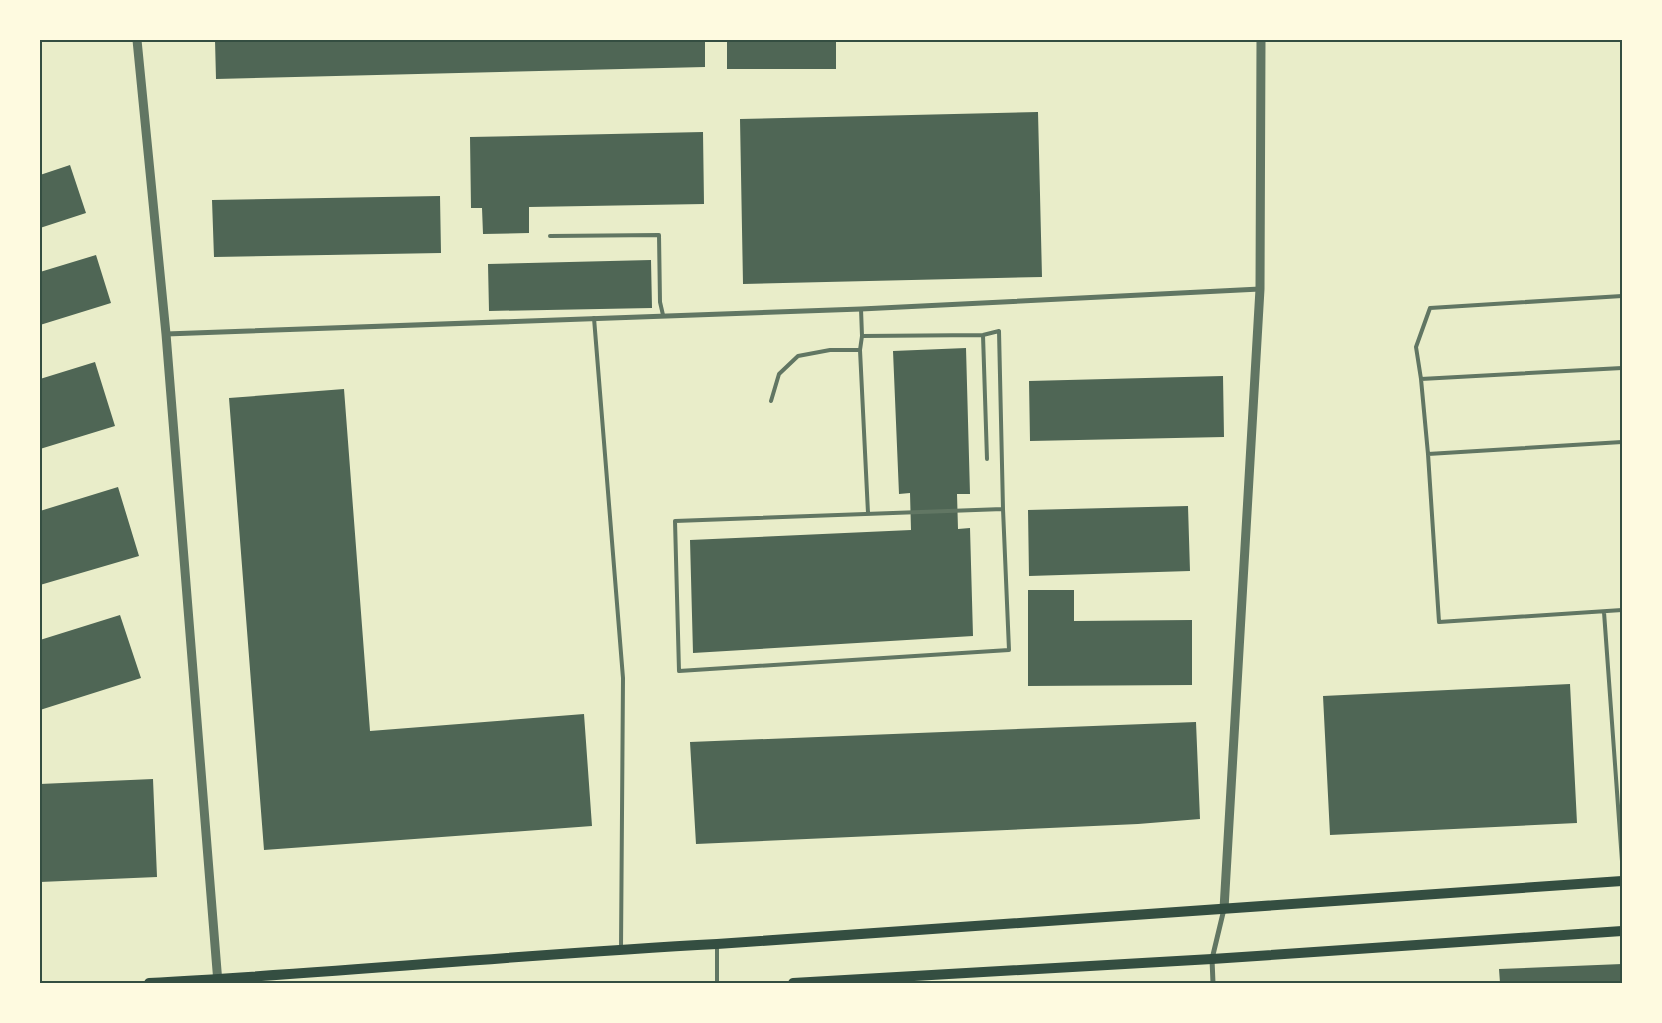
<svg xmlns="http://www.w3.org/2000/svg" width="1662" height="1023" font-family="Bitter,serif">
	<rect width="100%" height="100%" fill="#e9edc9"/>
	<path fill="#4f6655" d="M215,40H705V67L216,79Z
		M727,40H836V69H727Z
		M1038,112L1042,277L743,284L740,119Z
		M703,132L704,204L529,207V233L483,234L482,208H471L470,137Z
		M70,165L86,213L40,228V175Z
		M440,196L441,253L214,257L212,200Z
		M96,255L111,303L40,325V272Z
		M651,260L652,308L489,311L488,264Z
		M966,348L970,494H957L958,529L970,528L973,636L693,653L690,540L911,530L910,493L899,494L893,351Z
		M95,362L115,426L40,449V379Z
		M1223,376L1224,437L1030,441L1029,381Z
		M344,389L370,731L584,714L592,826L264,850L229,398Z
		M118,487L139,556L40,585V511Z
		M1188,506L1190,571L1029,576L1028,510Z
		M1028,590H1074V621L1192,620V685L1028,686Z
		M120,615L141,678L40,710V640Z
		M1570,684L1577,823L1330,835L1323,696Z
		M1196,722L1200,819L1138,824L696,844L690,742Z
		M153,779L157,877L40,882V784Z
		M1622,964V983H1500L1499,969Z"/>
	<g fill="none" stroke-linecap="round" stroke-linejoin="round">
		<path stroke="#617663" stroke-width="4" d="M550,236L659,235L660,302L663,315
			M861,309L862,336L860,350L868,513
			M594,318L623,678L621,949
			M983,335L987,459
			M862,336L983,335L999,331L1003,509L1009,650L679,671L675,521L1003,509
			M1421,379L1416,347L1430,308L1622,296
			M771,401L779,374L798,356L830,350H860
			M1622,442L1428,454L1439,622L1622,610
			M1428,454L1421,379L1622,368
			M1604,612L1622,861
			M717,944V983"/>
		<path stroke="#617663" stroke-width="5" d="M166,334L861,309L1260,289
			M1213,983L1212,959L1224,909"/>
		<path stroke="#617663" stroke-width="9" d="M137,40L166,334L218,983
			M1224,909L1260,289L1261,40"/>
		<path stroke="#344e41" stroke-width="10" d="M149,983C338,973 527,954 717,944L1622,881
			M793,983L1212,959L1622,931"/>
	</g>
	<rect width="1662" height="1023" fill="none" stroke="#fefae0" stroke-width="82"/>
	<rect x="41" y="41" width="1580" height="941" fill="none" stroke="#344e41" stroke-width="2"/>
</svg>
